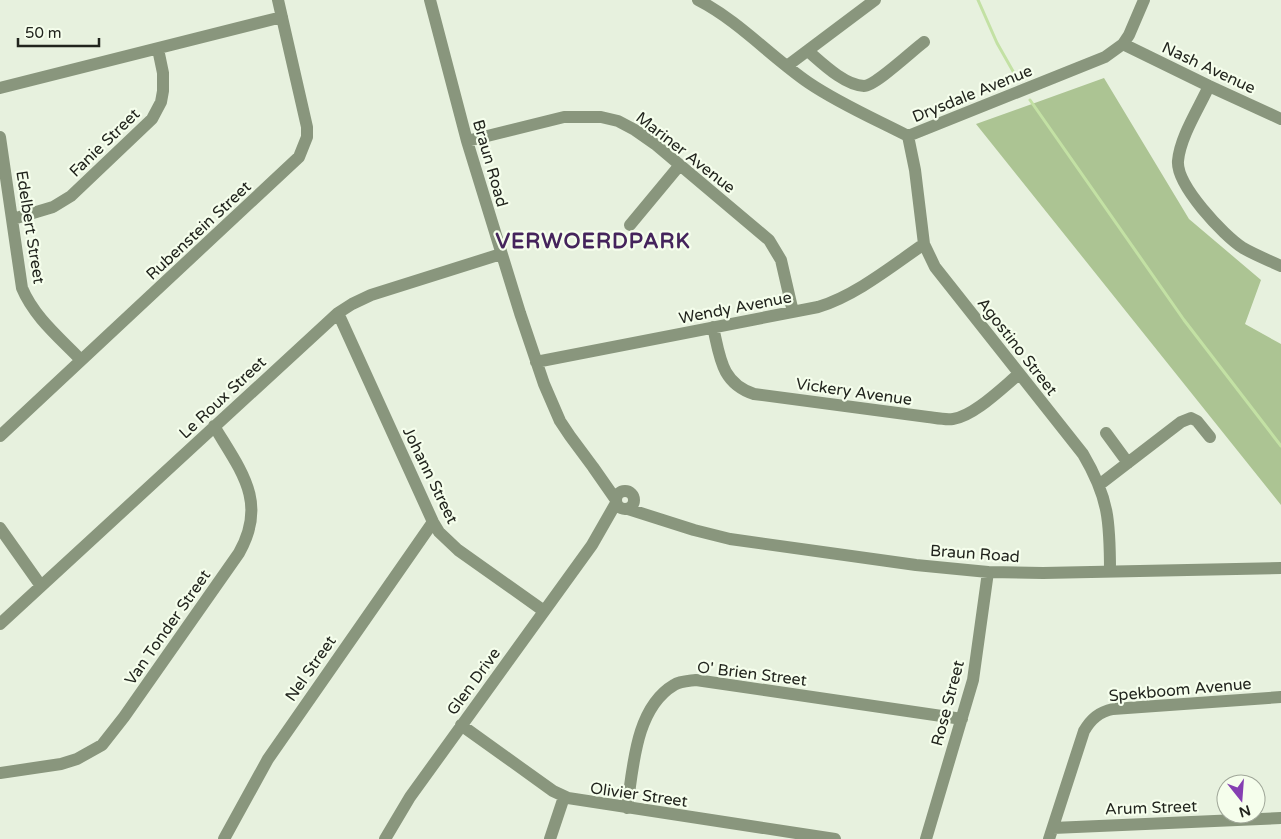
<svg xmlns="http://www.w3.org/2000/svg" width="1281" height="839" font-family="'Varela Round',sans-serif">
	<rect width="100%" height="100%" fill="#e7f1de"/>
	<path fill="#acc493" d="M1104,78L1189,219L1261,280L1245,324L1281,344V505L976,124Z"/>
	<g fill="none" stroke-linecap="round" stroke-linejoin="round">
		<path stroke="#c3e1a4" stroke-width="3" d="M978,0L997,43L1018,80
			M1030,100L1184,320L1281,446"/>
		<path stroke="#89967d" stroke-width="12" d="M430,0L467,141L520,313L544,384L560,421L570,436L593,467L616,500
			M698,0C739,21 771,57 809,83C840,104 875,119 908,136L1105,57L1123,44L1129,35L1144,0
			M1123,44L1209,86L1281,119
			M808,51C822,63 844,85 864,86C875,86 913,50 924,42
			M787,66L875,0
			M1209,86C1199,108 1180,137 1178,161C1176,185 1223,235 1243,248C1255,255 1268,260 1281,266
			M0,88L282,17
			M908,136L915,170L924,244L935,267L1083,454C1109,498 1110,522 1110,572
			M0,137L22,288C34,317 60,338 81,360
			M467,141L564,117H601L618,121L635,130L655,144L769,240L781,260L793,312
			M13,219L53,207L71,196L152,119L161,102L163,91V73L158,49
			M630,225L679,166
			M338,313L433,522L439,532L458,550L544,611
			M713,327C720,357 721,383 754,394L928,417C936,418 945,420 953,419C974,416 1002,388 1019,374
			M536,362L818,307C855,296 892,266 924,244
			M1106,433L1128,463
			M0,436L299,157L307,137V127L278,0
			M1099,485L1181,422L1191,418L1197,421L1210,437
			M616 500a9 9 0 1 1 18 0a9 9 0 1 1-18 0Z
			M628,509L694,530L730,539L916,565L988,572L1043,573L1281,568
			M0,528L41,586
			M0,624L338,313L352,304L371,295L501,254
			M461,725L553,791L568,798L835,839
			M0,773L61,764L77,759L102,745L124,717L239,553C268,502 241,471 214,426
			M627,808C633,769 635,708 674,685C680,681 689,681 696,680L962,719
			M1053,828L1281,818
			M224,839L268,759L433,522
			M385,839L410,797L592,545L616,503
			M550,839L564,797
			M926,839L973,680L988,572
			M1049,839L1084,731C1091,719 1099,712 1113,709L1281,697"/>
	</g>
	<g text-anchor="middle" stroke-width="4.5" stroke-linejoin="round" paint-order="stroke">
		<g font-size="16" fill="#21241d" stroke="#f5feec">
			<text transform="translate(1209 67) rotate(25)" y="6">Nash Avenue</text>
			<text transform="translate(972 93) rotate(-22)" y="6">Drysdale Avenue</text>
			<text transform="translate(104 142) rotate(-44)" y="6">Fanie Street</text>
			<text transform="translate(686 152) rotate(38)" y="6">Mariner Avenue</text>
			<text transform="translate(491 163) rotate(74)" y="6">Braun Road</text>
			<text transform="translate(31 227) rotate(81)" y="6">Edelbert Street</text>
			<text transform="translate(198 230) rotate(-43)" y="6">Rubenstein Street</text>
			<text transform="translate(735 307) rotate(-11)" y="6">Wendy Avenue</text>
			<text transform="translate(1018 346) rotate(52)" y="6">Agostino Street</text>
			<text transform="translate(854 391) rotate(8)" y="6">Vickery Avenue</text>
			<text transform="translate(222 397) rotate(-43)" y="6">Le Roux Street</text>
			<text transform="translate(431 475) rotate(64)" y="6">Johann Street</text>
			<text transform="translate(975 553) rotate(4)" y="6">Braun Road</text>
			<text transform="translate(167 627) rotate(-55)" y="6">Van Tonder Street</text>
			<text transform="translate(310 668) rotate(-55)" y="6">Nel Street</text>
			<text transform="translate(752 673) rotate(7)" y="6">O' Brien Street</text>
			<text transform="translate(473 681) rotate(-54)" y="6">Glen Drive</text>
			<text transform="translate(1180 689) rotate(-5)" y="6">Spekboom Avenue</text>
			<text transform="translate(947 703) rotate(-75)" y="6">Rose Street</text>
			<text transform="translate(639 794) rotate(8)" y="6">Olivier Street</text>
			<text transform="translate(1151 807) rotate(-2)" y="6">Arum Street</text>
		</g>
		<g font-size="21" font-weight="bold" letter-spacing="1" fill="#45245c" stroke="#f5feec">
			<text x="593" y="248">VERWOERDPARK</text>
		</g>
	</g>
	<g transform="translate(1241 799) rotate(163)"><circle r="24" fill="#f5feec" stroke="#a0a799"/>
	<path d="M0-4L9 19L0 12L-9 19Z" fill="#853fb2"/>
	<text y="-8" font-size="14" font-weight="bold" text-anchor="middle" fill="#21241d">N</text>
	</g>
	<path d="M18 38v8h81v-8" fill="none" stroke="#21241d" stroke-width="2.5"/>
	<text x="25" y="38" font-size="15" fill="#21241d" stroke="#f5feec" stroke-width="4" paint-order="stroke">50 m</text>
</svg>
